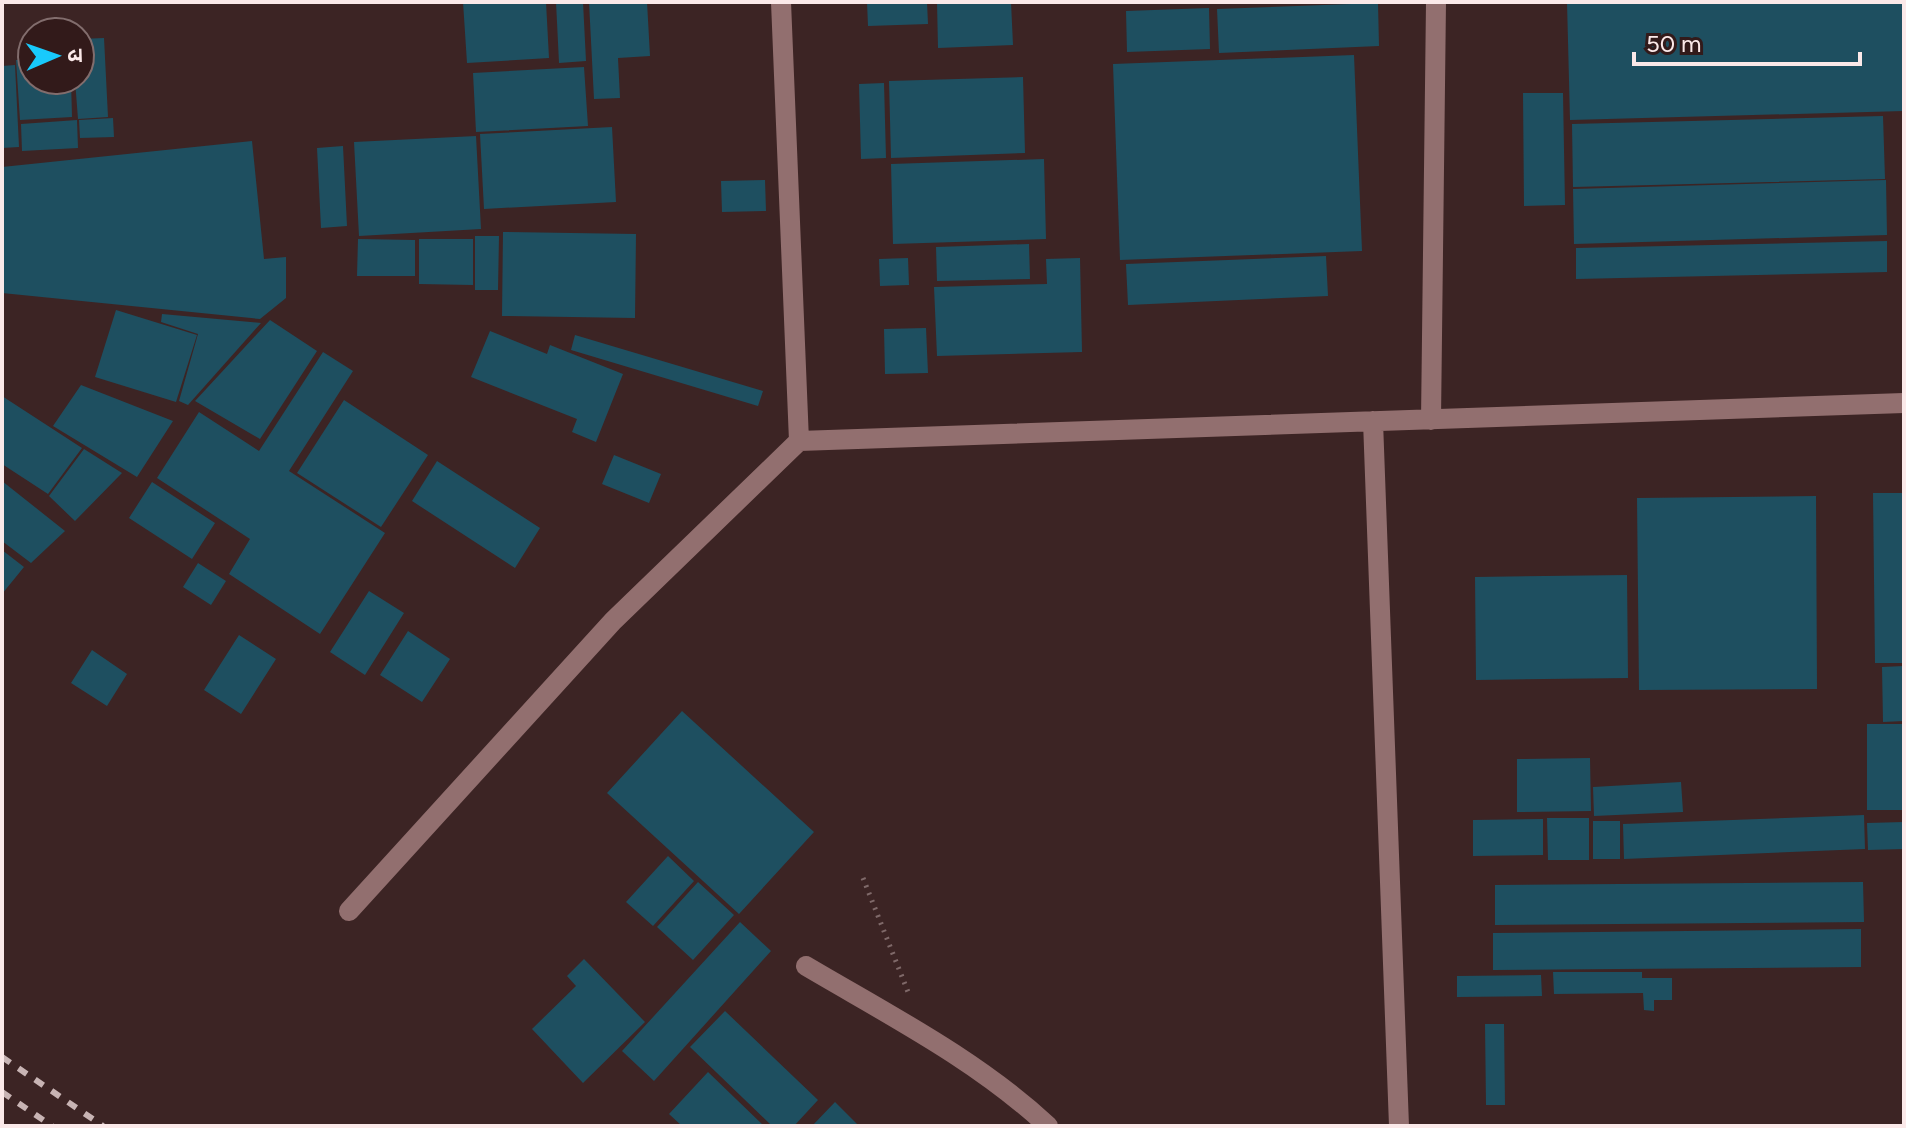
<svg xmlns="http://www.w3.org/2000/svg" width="1906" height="1128" font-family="Figtree,'Noto Sans Devanagari',sans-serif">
	<rect width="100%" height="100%" fill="#3c2424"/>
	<path fill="#1e4f60" d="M463,2H546L549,58L467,63Z
		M556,2H583L586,61L559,63Z
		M589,2H647L650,56L618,58L620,98L594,99Z
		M867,2H927L928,24L868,26Z
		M937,2H1011L1013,45L938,48Z
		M1567,2H1904V111L1570,120Z
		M1378,3L1379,46L1219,53L1217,9Z
		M1209,8L1210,49L1127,52L1126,11Z
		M104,38L108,117L78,119L75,80H80V39Z
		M1354,55L1362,251L1120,260L1113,64Z
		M32,59V80H71L72,117L20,120L16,60Z
		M15,65L19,147L2,148V66Z
		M584,67L588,126L476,132L473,73Z
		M1023,77L1025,153L891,158L889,81Z
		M884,83L886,158L861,159L859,84Z
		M1523,93H1563L1565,205L1524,206Z
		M1883,116L1885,179L1573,187L1572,124Z
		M113,118L114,137L80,138L79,120Z
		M77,120L78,148L22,151L21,124Z
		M612,127L616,202L484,209L480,134Z
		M476,136L481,229L359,236L354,142Z
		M252,141L264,259L286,257V298L260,319L2,293V167Z
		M343,146L347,226L321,228L317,148Z
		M1044,159L1046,239L893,244L891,164Z
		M765,180L766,211L722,212L721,181Z
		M1886,180L1887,235L1574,244L1573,189Z
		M503,232L636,234L635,318L502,316Z
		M475,236H499L498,290H475Z
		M358,239L415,240V276H357Z
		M419,239H473V285L419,284Z
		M1887,241V272L1576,279V248Z
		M1029,244L1030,279L937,281L936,247Z
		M1326,256L1328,296L1128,305L1126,264Z
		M908,258L909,285L880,286L879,259Z
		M1080,258L1082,352L937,356L934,287L1047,284L1046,259Z
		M116,310L197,335L176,402L95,377Z
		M162,314L261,323L188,405L179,401L198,334L161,322Z
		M270,320L317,351L260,439L195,401Z
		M926,328L928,373L885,374L884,329Z
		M490,331L547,354L550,345L623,374L596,442L572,432L577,419L471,377Z
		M575,335L763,391L758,406L571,350Z
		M323,352L353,371L289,471L385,533L320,634L229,574L250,539L157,478L199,412L259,451Z
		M81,385L173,421L137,477L53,426Z
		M2,396L82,448L48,494L2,464Z
		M344,400L428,455L381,527L297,473Z
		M84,449L122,473L75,521L49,496Z
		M614,455L661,474L649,503L602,484Z
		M437,461L540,528L515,568L412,501Z
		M2,481L65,531L31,563L2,541Z
		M152,482L215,523L192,559L129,518Z
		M1873,493H1904V663H1875Z
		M1816,496L1817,689L1639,690L1637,498Z
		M2,550L24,567L2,594Z
		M198,563L226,581L211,605L183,587Z
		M1627,575L1628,678L1476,680L1475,577Z
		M369,591L404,613L365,675L330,652Z
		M408,631L450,659L422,702L380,675Z
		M239,635L276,659L241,714L204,690Z
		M92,650L127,674L107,706L71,683Z
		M1904,666V721L1883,722L1882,667Z
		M682,711L814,832L739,914L607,793Z
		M1867,724H1904V810H1867Z
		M1590,758L1591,811L1517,812V759Z
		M1681,782L1683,812L1594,816L1593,787Z
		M1864,815L1865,849L1624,859L1623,824Z
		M1547,818H1589V860H1548Z
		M1543,819V855L1473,856V820Z
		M1593,821H1620V859H1593Z
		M1904,822V849L1868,850L1867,823Z
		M668,856L694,881L653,926L626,902Z
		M698,882L734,915L693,960L657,927Z
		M1863,882L1864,922L1495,925V885Z
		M740,922L771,951L654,1081L622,1051Z
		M1861,929V967L1493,970V933Z
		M584,959L645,1022L583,1083L532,1029L576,986L567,976Z
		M1553,972H1642V978H1672V1000H1654V1011L1644,1010L1643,993L1554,994Z
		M1541,975L1542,996L1457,997V976Z
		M725,1011L818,1100L794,1126H772L690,1047Z
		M1485,1024H1504L1505,1105H1486Z
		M708,1072L764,1126H682L669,1114Z
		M835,1102L859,1126H812Z"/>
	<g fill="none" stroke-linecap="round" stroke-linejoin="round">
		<path stroke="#7f6969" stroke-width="5" stroke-dasharray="2 6" stroke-linecap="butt" d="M863,878L910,997"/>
		<path stroke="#926f6f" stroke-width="20" d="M781,2L799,441
			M1431,420L1436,2
			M1373,421L1399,1126
			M349,911L613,621L799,441L1904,403
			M806,966C889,1015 977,1060 1048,1126"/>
		<path stroke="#c8b4b4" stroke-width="6" stroke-dasharray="10 10" stroke-linecap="butt" d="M2,1057L103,1126
			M2,1092L52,1126"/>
	</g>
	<rect width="1906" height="1128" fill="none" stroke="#fbe9e9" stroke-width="8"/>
	<g transform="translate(56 56) rotate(88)"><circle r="38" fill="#321a1a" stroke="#826d6d" stroke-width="2"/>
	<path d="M0-6L14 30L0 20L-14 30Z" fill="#18cafc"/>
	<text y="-12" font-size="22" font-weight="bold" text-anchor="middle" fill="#fbe9e9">उ</text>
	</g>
	<path d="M1634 52v12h226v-12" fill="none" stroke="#fbe9e9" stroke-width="4"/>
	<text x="1646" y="52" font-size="24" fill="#fbe9e9" stroke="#321a1a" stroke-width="6" paint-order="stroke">50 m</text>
</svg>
